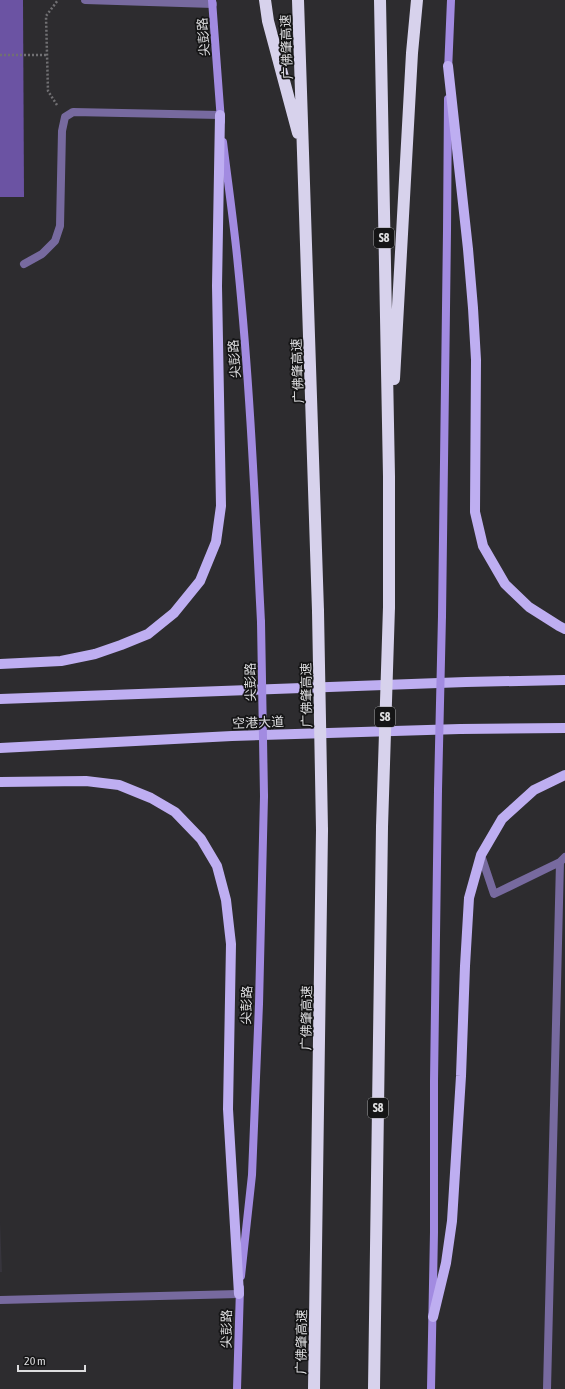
<svg xmlns="http://www.w3.org/2000/svg" width="565" height="1389" font-family="'Asap Condensed','Noto Sans SC',sans-serif">
	<rect width="100%" height="100%" fill="#2d2c2f"/>
	<path fill="#37353d" d="M0,1222L2,1272H0Z"/>
	<path fill="#6b53a3" d="M0,0H23L24,197H0Z"/>
	<g fill="none" stroke-linecap="round" stroke-linejoin="round">
		<path stroke="#717073" stroke-width="2.5" stroke-dasharray="2 2" stroke-linecap="butt" d="M0,55H47
			M57,105L48,91L46,16L58,0"/>
		<path stroke="#776a9f" stroke-width="8" d="M85,0L213,4
			M24,264L42,254L55,241L60,226L62,131L65,117L73,112L220,115"/>
		<path stroke="#776a9f" stroke-width="8" d="M481,855L494,894L560,862
			M0,1300L239,1294
			M547,1389L560,862L565,857"/>
		<path stroke="#a28be1" stroke-width="8" d="M212,0L221,121
			M448,71L451,0
			M223,142C228,183 234,224 238,266C250,384 255,503 261,622
			M442,616L447,231L448,99
			M241,1276L252,1175L259,1004L264,796
			M237,1389L240,1288
			M431,1389L434,1232V1081L438,790"/>
		<path stroke="#beaef1" stroke-width="10" d="M448,66L468,249L473,308L476,360L475,512L483,546L505,584L529,607L559,626L565,629
			M0,664L61,661L95,654L121,645L148,634L174,613L200,581L216,542L221,506L217,286L220,115
			M0,699L466,682L565,680
			M0,748L232,736L460,729L565,728
			M0,782L86,781L119,785L151,798L175,812L201,839L217,866L226,900L231,944L228,1109L239,1294
			M433,1317L446,1263L452,1221L461,1076L465,966L469,898L481,855L502,819L534,790L565,775"/>
		<path stroke="#d7d2ec" stroke-width="12" d="M265,0L268,21L298,133
			M298,0L318,611
			M380,0L389,476V607
			M394,379L412,53L417,0
			M314,1389L322,830
			M374,1389L382,827"/>
		<path stroke="#a28be1" stroke-width="8" d="M261,622L264,796
			M438,790L442,616"/>
		<path stroke="#d7d2ec" stroke-width="12" d="M318,611L322,830
			M382,827L389,607"/>
	</g>
	<g text-anchor="middle" stroke-width="3.5" stroke-linejoin="round" paint-order="stroke">
		<g fill="#151516" stroke="#a1a1a3" stroke-width="1">
			<rect x="374" y="228" width="20" height="20" rx="3"/>
			<rect x="375" y="707" width="20" height="20" rx="3"/>
			<rect x="368" y="1098" width="20" height="20" rx="3"/>
		</g>
		<g font-size="12" font-weight="bold" fill="#dddddf">
			<text x="384" y="242">S8</text>
			<text x="385" y="721">S8</text>
			<text x="378" y="1112">S8</text>
		</g>
		<g font-size="13" fill="#dddddf" stroke="#151516">
			<text transform="translate(203 37) rotate(-94)" y="5">尖彭路</text>
			<text transform="translate(286 47) rotate(-92)" y="5">广佛肇高速</text>
			<text transform="translate(234 359) rotate(-94)" y="5">尖彭路</text>
			<text transform="translate(297 371) rotate(-92)" y="5">广佛肇高速</text>
			<text transform="translate(250 682) rotate(-91)" y="5">尖彭路</text>
			<text transform="translate(306 695) rotate(-91)" y="5">广佛肇高速</text>
			<text transform="translate(258 722) rotate(-2)" y="5">空港大道</text>
			<text transform="translate(246 1005) rotate(-88)" y="5">尖彭路</text>
			<text transform="translate(306 1018) rotate(-89)" y="5">广佛肇高速</text>
			<text transform="translate(226 1329) rotate(-89)" y="5">尖彭路</text>
			<text transform="translate(301 1342) rotate(-89)" y="5">广佛肇高速</text>
		</g>
	</g>
	<path d="M18 1365v6h67v-6" fill="none" stroke="#dddddf" stroke-width="2"/>
	<text x="24" y="1365" font-size="12" fill="#dddddf" stroke="#151516" stroke-width="3" paint-order="stroke">20 m</text>
</svg>
